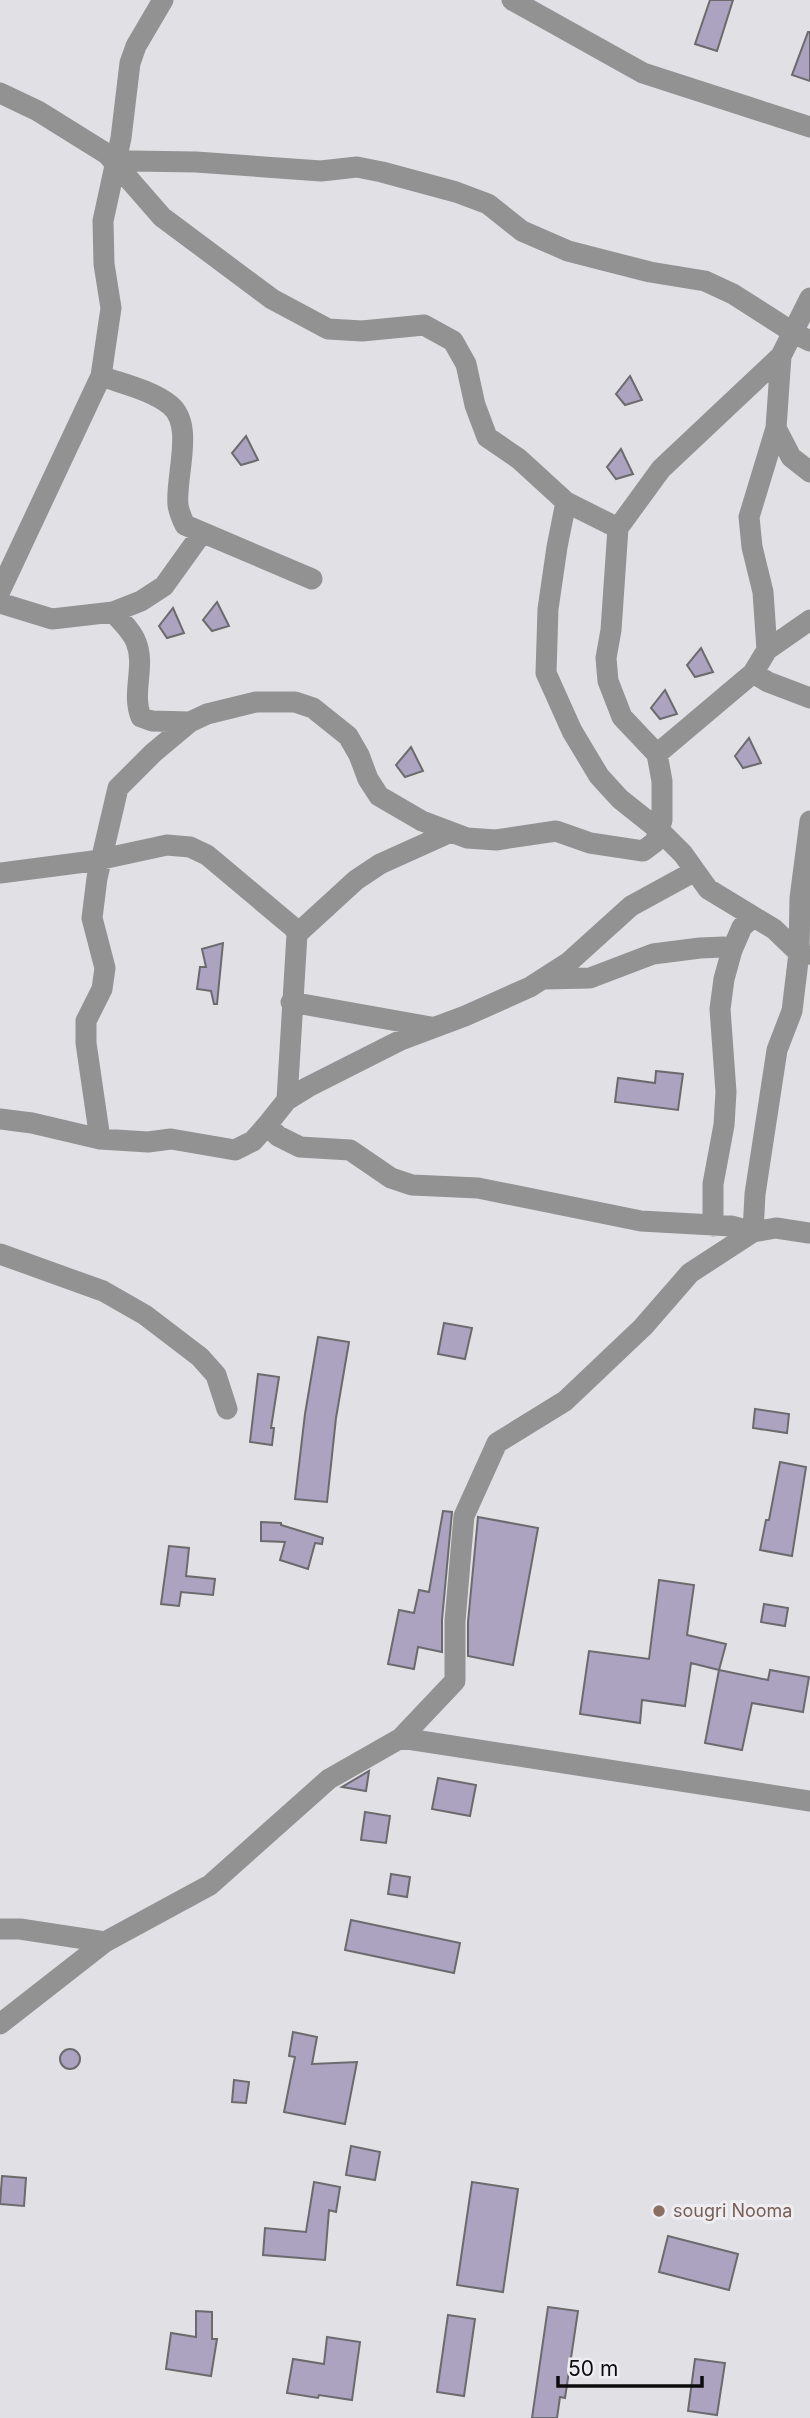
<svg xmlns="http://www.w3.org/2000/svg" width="810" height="2418" font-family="Inter,sans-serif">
	<rect width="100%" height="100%" fill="#e1e0e4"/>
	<path fill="#aca3c0" stroke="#6b6a6d" stroke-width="2" d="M710,0H733L717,51L695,44Z
		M808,32H810V81L792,75Z
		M630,376L642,400L625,405L616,394Z
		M246,436L258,460L241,465L232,453Z
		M621,449L633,474L616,479L607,467Z
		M217,602L229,626L212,631L203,620Z
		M173,608L184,633L167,638L159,626Z
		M701,648L713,672L695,677L687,665Z
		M665,690L677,714L660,719L651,708Z
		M749,738L761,763L743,768L735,756Z
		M411,747L423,771L405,777L396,765Z
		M223,943L217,1004H214L211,991L197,989L200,967H206L202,949Z
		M656,1071L683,1074L678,1110L615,1102L618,1078L655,1083Z
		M444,1323L472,1328L465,1359L438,1354Z
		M318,1337L349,1342L336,1418L327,1502L295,1499L305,1414Z
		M258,1374L279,1377L271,1428H274L272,1445L250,1442Z
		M755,1409L789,1414L787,1433L753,1428Z
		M780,1462L806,1467L792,1556L760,1550L766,1520H769Z
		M443,1511L452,1512L442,1620V1652L418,1647L414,1669L388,1664L399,1610L414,1613L419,1590L429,1592Z
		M478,1517L538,1528L513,1665L468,1656V1622Z
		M261,1522L281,1523V1525L323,1538L322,1544L315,1543L308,1569L280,1560L285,1542L261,1541Z
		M169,1546L189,1548L186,1576L215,1579L213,1595L181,1592L179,1606L161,1604Z
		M659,1580L694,1585L687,1635L726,1644L719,1670L691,1663L685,1706L642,1700L640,1723L580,1714L589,1651L649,1659Z
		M764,1604L788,1608L785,1626L761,1622Z
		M719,1670L768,1680L770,1670L809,1677L803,1712L752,1703L742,1750L705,1743Z
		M369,1771L366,1791L342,1787Z
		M438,1778L476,1785L470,1816L432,1809Z
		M365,1812L390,1816L386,1843L361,1840Z
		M391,1874L410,1877L407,1897L388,1894Z
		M351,1920L460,1943L454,1973L345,1950Z
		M293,2032L317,2037L312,2064L357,2062L345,2124L284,2112L295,2057L289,2056Z
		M60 2059a10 10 0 1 1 20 0a10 10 0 1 1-20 0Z
		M234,2080L249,2082L246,2103L232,2102Z
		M351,2146L380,2152L375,2180L346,2175Z
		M2,2176L26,2178L24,2206L0,2204Z
		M314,2182L340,2187L336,2212L329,2210L325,2260L263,2255L265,2228L306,2232Z
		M472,2182L518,2189L503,2292L457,2285Z
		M668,2236L738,2254L729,2290L659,2272Z
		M548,2307L578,2311L565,2398L560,2397L557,2418H532Z
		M196,2311L212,2312V2339H217L211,2376L166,2369L171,2333L196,2337Z
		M448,2315L475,2319L464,2396L437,2392Z
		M327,2337L360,2342L352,2400L319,2395L318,2398L287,2393L293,2359L324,2364Z
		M695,2359L725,2363L717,2415L688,2411Z"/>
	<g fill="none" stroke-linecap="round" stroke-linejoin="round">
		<path stroke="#939292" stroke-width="21" d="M512,0L643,73L810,127
			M0,93L38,111L107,154L162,217L272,299L328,329L362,331L424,325L453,341L466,364L475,405L487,437L519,459L566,502L618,528
			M116,162L132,161L196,162L321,171L357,167L382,172L456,192L488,204L522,231L568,251L650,272L705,281L733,294L794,333L810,341
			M101,376C123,384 151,390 170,405C195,425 175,477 178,505C179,512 182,519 185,525L312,579
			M776,428L791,457L810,472
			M566,502L557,547L548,609L546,673L572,731L599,776L620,799L659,830L683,854L708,889L774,929L799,953L805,955
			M0,591L101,376L111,308L104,264L103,221L121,138L130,63L136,46L163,0
			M0,603L52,619L113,612L141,601L164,586L202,533
			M113,612C121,621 132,631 136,642C146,666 131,693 141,717L152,721L190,722L207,714L256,702H295L313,708L348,736L359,755L368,779L379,796L422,821L467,838L496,840L556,831L590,843L643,851L655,842L662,820V781L657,754L622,717L608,681L606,658L611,630L618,528L661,469L781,356L810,298
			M767,650L763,592L752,547L749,517L776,428L781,356
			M753,673L768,682L810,698
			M657,754L753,673L767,650L810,620
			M0,873L93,861L167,845L190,847L207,855L294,928L297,934L287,1100
			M297,934L356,880L380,864L451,832
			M543,979L590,978L653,954L700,948L724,947L732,950L742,927L753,917
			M291,1002L431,1027
			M0,1119L32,1123L100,1139L148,1142L171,1139L235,1150L253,1141L267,1125L278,1136L300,1147L350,1150L391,1178L412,1185L478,1188L641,1221L731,1226L753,1232L776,1228L809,1233
			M267,1125L287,1100L308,1087L401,1040L465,1016L530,987L569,962L631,906L695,871
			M100,1139L86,1043V1021L102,989L105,968L92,918L97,878L118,788L153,753L190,722
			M713,1226V1184L724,1125L726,1092L720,1009L724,979L732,950
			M0,1254L103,1291L145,1315L200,1357L216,1375L227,1409
			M401,1738L810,1801
			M0,1929H20L105,1942L210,1885L329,1779L401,1738L455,1681V1621L464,1516L497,1443L565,1401L643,1327L690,1273L753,1232L755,1194L777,1050L792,1011L799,953L800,898L810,821
			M0,2024L105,1942"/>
	</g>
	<circle fill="#8d6e63" stroke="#eeedf1" stroke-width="2.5" cx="659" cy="2211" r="7"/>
	<g text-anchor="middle" stroke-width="6" stroke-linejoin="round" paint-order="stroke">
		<g font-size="18" fill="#785e54" stroke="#eeedf1" text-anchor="start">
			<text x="673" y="2217">sougri Nooma</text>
		</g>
	</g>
	<path d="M558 2376v10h144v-10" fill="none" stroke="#0d0c0d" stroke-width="3.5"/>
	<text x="568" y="2376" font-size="21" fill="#0d0c0d" stroke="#eeedf1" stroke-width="5" paint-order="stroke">50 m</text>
</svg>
